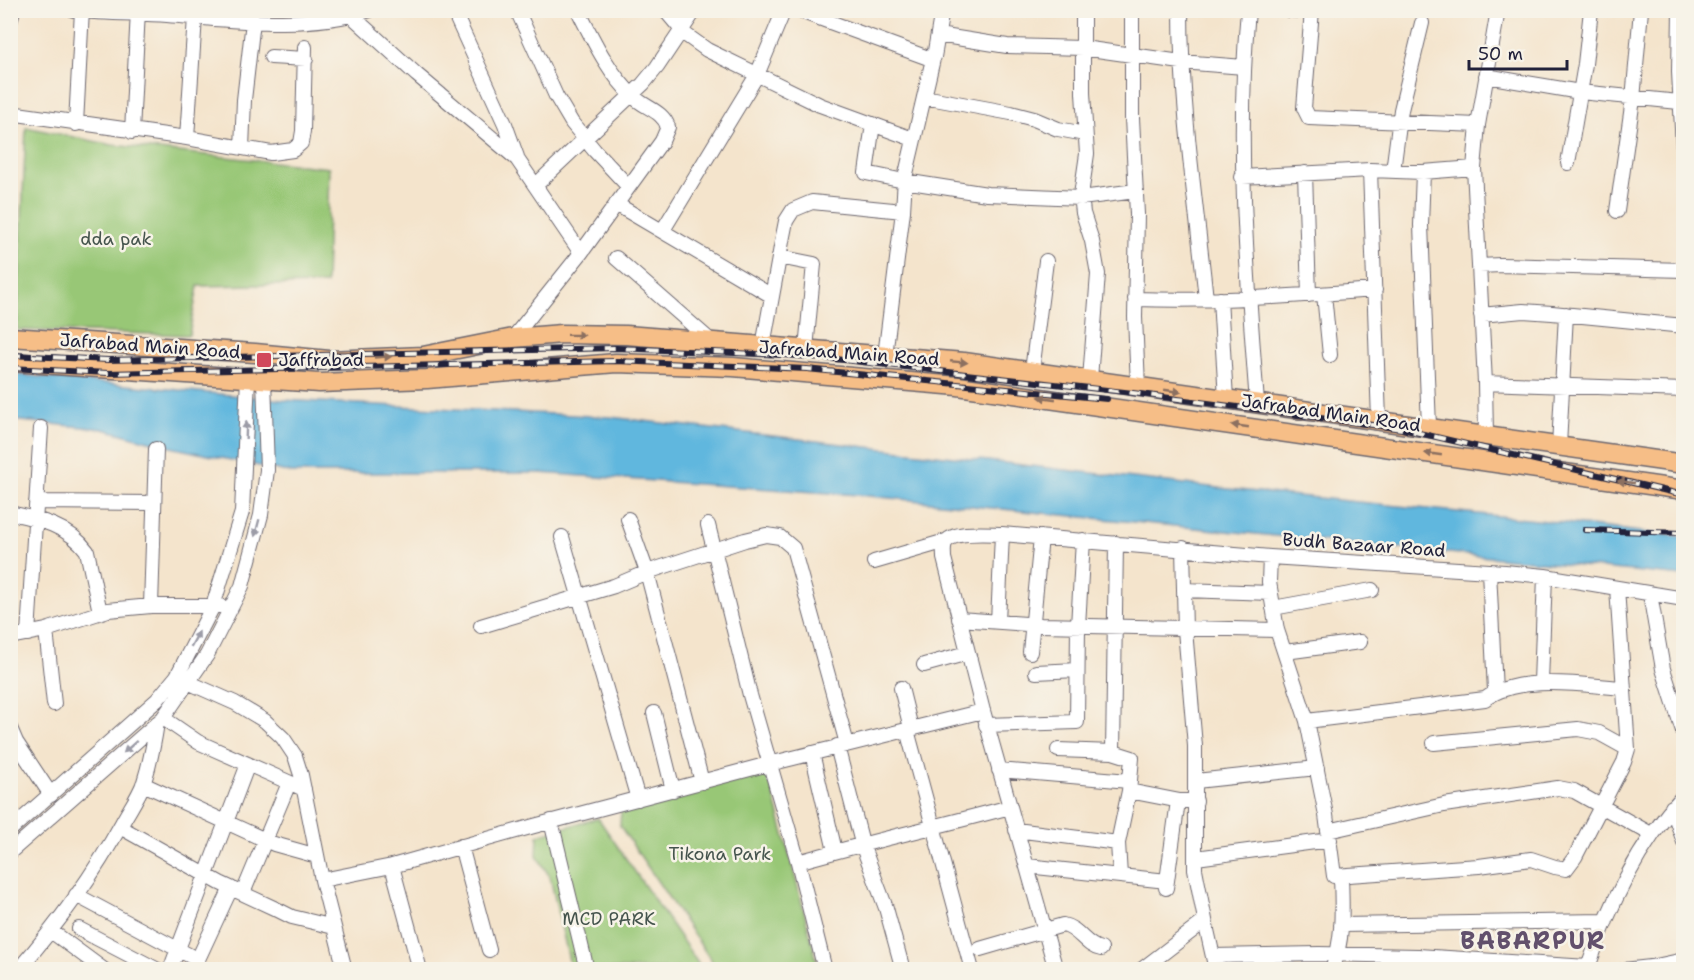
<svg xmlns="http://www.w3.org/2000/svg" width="1694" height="980" font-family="'Shantell Sans',sans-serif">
	<rect width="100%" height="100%" fill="#f7f3e8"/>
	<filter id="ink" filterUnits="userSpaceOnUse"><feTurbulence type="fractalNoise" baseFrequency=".0167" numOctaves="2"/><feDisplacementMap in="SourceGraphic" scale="12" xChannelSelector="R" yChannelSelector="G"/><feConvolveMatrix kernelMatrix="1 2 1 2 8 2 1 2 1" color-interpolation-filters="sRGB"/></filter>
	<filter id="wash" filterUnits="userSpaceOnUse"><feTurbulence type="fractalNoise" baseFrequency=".008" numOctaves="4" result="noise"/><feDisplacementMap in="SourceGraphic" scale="24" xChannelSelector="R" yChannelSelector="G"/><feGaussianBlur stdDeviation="1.35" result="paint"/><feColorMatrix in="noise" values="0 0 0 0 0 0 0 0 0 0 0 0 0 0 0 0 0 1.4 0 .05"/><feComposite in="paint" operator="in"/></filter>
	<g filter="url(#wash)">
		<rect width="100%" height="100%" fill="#f4e4cc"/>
		<path fill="#98c776" stroke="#5d7458" stroke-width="1.5" d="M26,127L112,145L329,168L326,284L198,286L189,335L17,330Z
			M767,769L819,969H717L620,826L621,809Z
			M598,818L702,969H571L550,877L537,856L538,835Z"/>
		<path fill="#61b7de" stroke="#426c8c" stroke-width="1.5" d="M10,374L283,400L610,417L1228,489L1547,521L1683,537V576L859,495L539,473H292L175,448L103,429L11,420Z"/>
	</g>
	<g filter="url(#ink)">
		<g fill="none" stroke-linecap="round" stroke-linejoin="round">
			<defs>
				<path id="minor" d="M74,10C105,14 136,13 167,15C233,20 305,30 370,10
					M453,10L505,124L517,157
					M517,10L556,96L572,123L595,151L628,186
					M665,10L686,35L707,50L820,105L913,139
					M797,10L931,59L934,57L942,10
					M1083,10V93L1087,154L1081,195L1083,213L1092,241L1098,274L1090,379
					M1132,10V118L1137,214L1135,317L1138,386
					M1181,10C1181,107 1196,203 1206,299
					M1248,10C1236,141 1247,272 1257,403
					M1289,10L1312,11
					M1312,10L1304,108L1309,118L1478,125
					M1680,10L1679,72L1684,167
					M352,16L417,75L517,159L581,253
					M10,22L13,10
					M938,35L1007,46L1083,48L1181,62L1244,67
					M271,57L306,59
					M1486,76L1580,92L1679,102
					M924,97L1011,113L1034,119L1058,129L1085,134
					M10,113L187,138L271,153L293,150L301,143L303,131L305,47
					M76,124L82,10
					M873,124L866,173L904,181L987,194L1081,198L1136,191
					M132,132L138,10
					M187,138L195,17
					M242,148L244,100L253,21
					M1568,163L1585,64L1591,10
					M1370,170L1379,420
					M1393,171L1401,110L1422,23
					M1423,172L1421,225L1429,427
					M1305,173L1309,295
					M1242,177L1370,170L1423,172L1474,168
					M536,185L643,84L657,67L695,10
					M616,204L772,296
					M1617,211L1633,99L1641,10
					M663,230L757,75L784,10
					M779,257L814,264L806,349
					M616,258L712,342
					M1479,266L1501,265L1684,270
					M1324,294L1330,355
					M1135,299C1215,302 1295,296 1375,290
					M1220,299L1226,399
					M1481,315L1523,311L1552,313L1684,326
					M513,338L581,253L662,141L668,127C663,111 645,108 634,97C609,74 593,40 578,10
					M763,346L783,236L786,221L793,210L812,202L903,211
					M885,356L903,211L905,178L933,59
					M1032,371L1046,261
					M1485,383L1684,390
					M1486,435L1485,383L1474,168L1478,125L1498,10
					M1559,446L1566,314
					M36,502L154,503
					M10,513C39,519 69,526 87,551L100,612
					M628,519L647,572L702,782
					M708,525L750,695L798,862L825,970
					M562,537L638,799
					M1116,543L1113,752L1132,758L1129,791L1180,801H1196
					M1183,548L1185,630L1195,746V869L1207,930L1216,970
					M1270,557L1269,582L1277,630L1307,721L1326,815L1334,876L1479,866L1531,859L1555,867L1566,869L1575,857L1624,762L1628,749L1617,588
					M874,562L946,541
					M1489,571L1495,691
					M1184,590L1271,593
					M1650,594L1663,669L1684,734
					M151,606L156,449
					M1273,608L1372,590
					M959,619L1041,625L1277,630
					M998,622L1002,534
					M481,626L614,586L647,572L745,540L766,535L780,537L793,548L847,744
					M46,630L54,704
					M28,634L41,428
					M10,637L46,630L108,610L151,606H220
					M1030,652L1041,537
					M1285,652L1360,642
					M924,665L968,653
					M1036,672L1077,670
					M181,679L235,703L265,721L283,738L295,756L301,775L322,880L345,970
					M1541,682L1545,576
					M901,688L911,728
					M654,713L673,790
					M163,718L198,742L304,789
					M1307,721L1485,699C1517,674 1583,685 1622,688
					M986,725L1077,722L1078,626L1083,540
					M10,728L16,742L51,795
					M907,730L972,970
					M1434,743L1578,729L1599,733L1628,749
					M837,746L863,847L886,908L903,970
					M1058,750L1113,752
					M812,753L835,851
					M999,770L1129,781
					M1196,781L1317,768
					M143,784L274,844L317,856
					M1672,807L1684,842
					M551,821L587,970
					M120,827L220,883L276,909L292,917L334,927
					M10,830L157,700L177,676L213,606L242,512L248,378
					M1016,830L1118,843
					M1328,831L1444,805L1558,788L1574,791L1651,834
					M461,846L489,950
					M10,852L163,718L207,655L242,586L261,515L267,470L264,379
					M1196,858L1330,840
					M798,862C868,842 940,826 1010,807
					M392,866L420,970
					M1027,866L1167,881
					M1120,876L1118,843L1129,791
					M322,880L392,866L534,826L765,765L983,711
					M1166,888L1178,801
					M243,893L289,783
					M76,895L198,960
					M1341,925L1606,921
					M79,929L158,970
					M51,931L104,970
					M980,949L1063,925C1079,928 1085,946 1101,949
					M1213,956L1319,954L1418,956L1588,967
					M18,970C58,924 93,876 122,823C129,810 139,796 144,782C150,763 154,743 157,723
					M170,970L248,764
					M193,970L231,888
					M1056,970L983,711L944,558C944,553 943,548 945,543C953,530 989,534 1002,534L1270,557L1505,572L1545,576L1684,599
					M1141,970L1205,921
					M1332,970C1344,939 1342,908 1341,876
					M1587,970C1609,906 1638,845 1684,795
					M1624,970L1651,967L1684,960"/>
				<path id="major" d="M10,337L255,353L329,360L423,356L513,338L562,334L626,335L964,362L1684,464
					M10,362L319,383L427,379L616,363L733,367L958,386L1684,490"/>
			</defs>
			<use href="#minor" stroke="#6c666e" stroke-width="16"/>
			<use href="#major" stroke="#6c666e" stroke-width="21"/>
			<use href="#minor" stroke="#fff" stroke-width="14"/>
			<use href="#major" stroke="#f6be87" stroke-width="18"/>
			<defs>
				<path id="rail" d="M10,355L108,360L616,348L809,356L1133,393L1402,429L1684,495
					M10,368L108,373L616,361L807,369L1107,399
					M1585,530L1684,533"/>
			</defs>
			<use href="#rail" stroke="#22223b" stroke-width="6"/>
			<use href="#rail" stroke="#f7f3e8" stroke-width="4" stroke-dasharray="11" stroke-linecap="butt"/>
		</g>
		<defs><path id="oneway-solid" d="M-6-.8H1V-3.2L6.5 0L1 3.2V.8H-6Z" transform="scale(1.5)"/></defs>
		<g fill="#8c7061">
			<use href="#oneway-solid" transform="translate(576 335) rotate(1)"/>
			<use href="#oneway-solid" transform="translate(383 357) rotate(-3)"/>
			<use href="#oneway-solid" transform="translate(959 362) rotate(5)"/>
			<use href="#oneway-solid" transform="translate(1173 391) rotate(8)"/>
			<use href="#oneway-solid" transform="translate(1047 398) rotate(-172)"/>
			<use href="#oneway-solid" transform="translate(1240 426) rotate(-172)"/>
			<use href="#oneway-solid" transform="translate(1433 454) rotate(-172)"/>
			<use href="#oneway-solid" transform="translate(1626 482) rotate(-172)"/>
		</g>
		<g fill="#9c9ca7">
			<use href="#oneway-solid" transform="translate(246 430) rotate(-88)"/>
			<use href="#oneway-solid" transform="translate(257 528) rotate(105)"/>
			<use href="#oneway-solid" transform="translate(195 639) rotate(-61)"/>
			<use href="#oneway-solid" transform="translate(130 747) rotate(138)"/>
		</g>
	</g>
	<rect fill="#d1495b" stroke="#f7f3e8" stroke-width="2" x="256" y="352" width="16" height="16" rx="3"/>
	<g text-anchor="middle" stroke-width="5" stroke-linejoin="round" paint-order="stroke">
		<g font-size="18" fill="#45544d" stroke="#f7f3e8">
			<text x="116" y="245">dda pak</text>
			<text x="720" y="860">Tikona Park</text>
			<text x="609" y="925">MCD PARK</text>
		</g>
		<g font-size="18" fill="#22223b" stroke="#f7f3e8">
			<text transform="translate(150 346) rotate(4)" y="6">Jafrabad Main Road</text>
			<text transform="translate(849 353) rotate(4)" y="6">Jafrabad Main Road</text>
			<text transform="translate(1331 413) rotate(8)" y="6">Jafrabad Main Road</text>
			<text transform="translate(1364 545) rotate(4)" y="6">Budh Bazaar Road</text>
		</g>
		<g font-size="18" fill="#22223b" stroke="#f7f3e8" text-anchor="start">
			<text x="278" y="366">Jaffrabad</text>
		</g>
		<g font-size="24" font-weight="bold" letter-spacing="1.5" fill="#62506c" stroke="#f7f3e8">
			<text x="1533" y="949">BABARPUR</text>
		</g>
	</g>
	<rect width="1694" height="980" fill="none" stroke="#f7f3e8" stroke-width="36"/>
	<path d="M1469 60v9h98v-9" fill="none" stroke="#22223b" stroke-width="3"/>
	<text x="1478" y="60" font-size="18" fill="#22223b" stroke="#f7f3e8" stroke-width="4.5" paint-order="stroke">50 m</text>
</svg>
